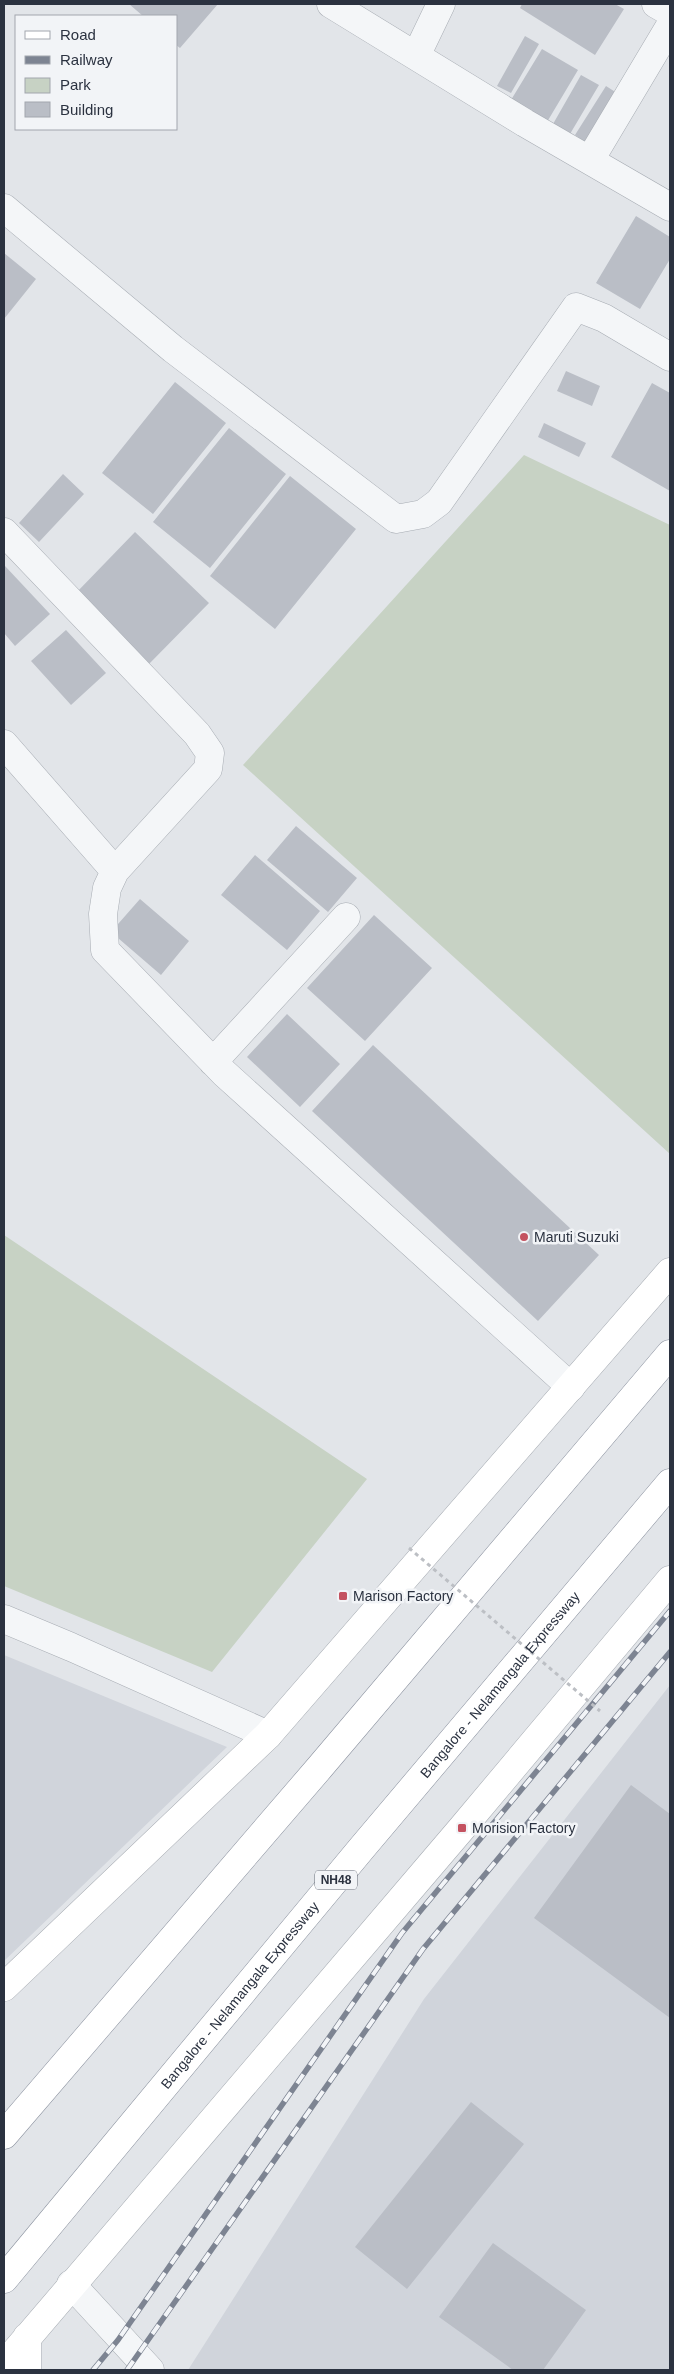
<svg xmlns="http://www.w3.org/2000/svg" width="674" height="2374" font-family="Helvetica,sans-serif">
	<rect width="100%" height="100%" fill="#e2e5e9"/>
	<path fill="#d0d4db" d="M4,1655L227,1747L4,1961Z
		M670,1685V2370H188L424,1999Z"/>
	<path fill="#c7d2c4" d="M524,455L670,525V1154L243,765Z
		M4,1235L367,1479L212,1672L4,1586Z"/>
	<path fill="#babec6" d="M129,4H218L180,48L176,45V16H143Z
		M522,4H615L624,9L595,55L520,8Z
		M525,36L539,44L511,93L497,86Z
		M542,49L578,70L547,122L511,100Z
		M581,75L599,85L570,134L553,124Z
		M606,86L620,95L588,144L575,135Z
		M636,216L670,237V259L640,309L596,283Z
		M4,253L36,279L4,319Z
		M566,371L600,386L592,406L557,391Z
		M175,382L226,423L153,514L102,473Z
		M652,383L670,393V491L611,457Z
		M544,423L586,443L579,457L538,437Z
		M229,428L286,474L210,568L153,522Z
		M63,474L84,494L39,542L19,523Z
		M290,476L356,529L275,629L210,576Z
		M135,532L209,603L149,664L76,593Z
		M5,566L50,614L15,646L4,633Z
		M66,630L106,673L71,705L31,661Z
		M296,826L357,878L328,912L267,860Z
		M255,855L320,911L287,950L221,895Z
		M140,899L189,941L161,975L111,932Z
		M374,915L432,968L365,1041L307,988Z
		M287,1014L340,1064L300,1107L247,1057Z
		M373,1045L599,1255L538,1321L312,1111Z
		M631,1785L670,1814V2018L534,1918Z
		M471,2102L524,2144L407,2289L355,2247Z
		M493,2243L586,2310L543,2370H513L439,2317Z"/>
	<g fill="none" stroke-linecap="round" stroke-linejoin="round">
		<defs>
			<path id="street" d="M331,4L525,123L670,207
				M656,4L670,12
				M416,56L441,4
				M590,160L670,26
				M4,208L173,349L396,519L423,514L439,502L576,307L604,318L670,357
				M4,532L197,734L210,753L208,769L115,871L107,888L103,914L105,950L224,1073L571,1387
				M4,744L115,871
				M213,1062L346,917
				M4,1619L71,1647L268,1735
				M71,2284L150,2370"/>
			<path id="secondary" d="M4,1987L268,1735L670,1272
				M27,2337V2370
				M4,2365L462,1828L670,1580"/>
			<g id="highway">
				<path d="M4,2135L320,1767L670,1354"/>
				<path id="s1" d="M4,2279L361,1849L670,1483"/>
			</g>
		</defs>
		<use href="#street" stroke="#a7acb3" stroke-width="29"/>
		<use href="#secondary" stroke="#a7acb3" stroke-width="29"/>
		<use href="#highway" stroke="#8b929f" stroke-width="29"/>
		<use href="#street" stroke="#f4f6f8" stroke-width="28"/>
		<use href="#secondary" stroke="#fff" stroke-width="28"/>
		<use href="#highway" stroke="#fff" stroke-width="28"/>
		<defs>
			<path id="rail" d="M93,2370L118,2340L402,1933L670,1611
				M127,2370L423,1949L670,1652"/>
		</defs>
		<use href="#rail" stroke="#7d8492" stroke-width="5.5"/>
		<use href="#rail" stroke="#f2f4f7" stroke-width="4" stroke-dasharray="11" stroke-linecap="butt"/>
		<path stroke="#bcbfc4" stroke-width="3" stroke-dasharray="4 4" stroke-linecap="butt" d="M409,1548L600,1711"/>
	</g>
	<g fill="#c45260" stroke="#f2f4f7" stroke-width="2">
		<circle cx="524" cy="1237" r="5"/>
		<rect x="338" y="1591" width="10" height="10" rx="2.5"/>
		<rect x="457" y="1823" width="10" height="10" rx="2.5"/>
	</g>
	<g text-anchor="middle" stroke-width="5" stroke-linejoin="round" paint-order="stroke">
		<rect fill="#f2f4f7" stroke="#676c77" stroke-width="1" x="315" y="1870.5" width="42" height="19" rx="4"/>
		<g font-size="12" font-weight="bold" fill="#2b3240">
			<text x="336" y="1884">NH48</text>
		</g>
		<g font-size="14" fill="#2b3240" stroke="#f2f4f7" text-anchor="start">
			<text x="534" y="1242">Maruti Suzuki</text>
			<text x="353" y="1601">Marison Factory</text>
			<text x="472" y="1833">Morision Factory</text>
		</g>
		<g font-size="14" fill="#2b3240" stroke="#f2f4f7">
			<text dy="5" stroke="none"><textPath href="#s1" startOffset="774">Bangalore - Nelamangala Expressway</textPath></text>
			<text dy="5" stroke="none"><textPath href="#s1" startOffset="369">Bangalore - Nelamangala Expressway</textPath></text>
		</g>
	</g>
	<rect width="674" height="2374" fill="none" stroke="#2b3240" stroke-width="10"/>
	<rect x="15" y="15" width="162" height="115" fill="#f2f4f7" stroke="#a2a6ae"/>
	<rect x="25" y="31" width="25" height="8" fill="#ffffff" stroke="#a2a6ae"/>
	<text x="60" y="40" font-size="15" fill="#2b3240">Road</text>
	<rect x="25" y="56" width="25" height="8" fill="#7d8492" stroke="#a2a6ae"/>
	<text x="60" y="65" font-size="15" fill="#2b3240">Railway</text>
	<rect x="25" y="78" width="25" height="15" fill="#c7d2c4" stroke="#a2a6ae"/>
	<text x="60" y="90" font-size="15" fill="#2b3240">Park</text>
	<rect x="25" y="102" width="25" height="15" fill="#babec6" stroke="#a2a6ae"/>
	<text x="60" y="115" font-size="15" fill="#2b3240">Building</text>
</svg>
